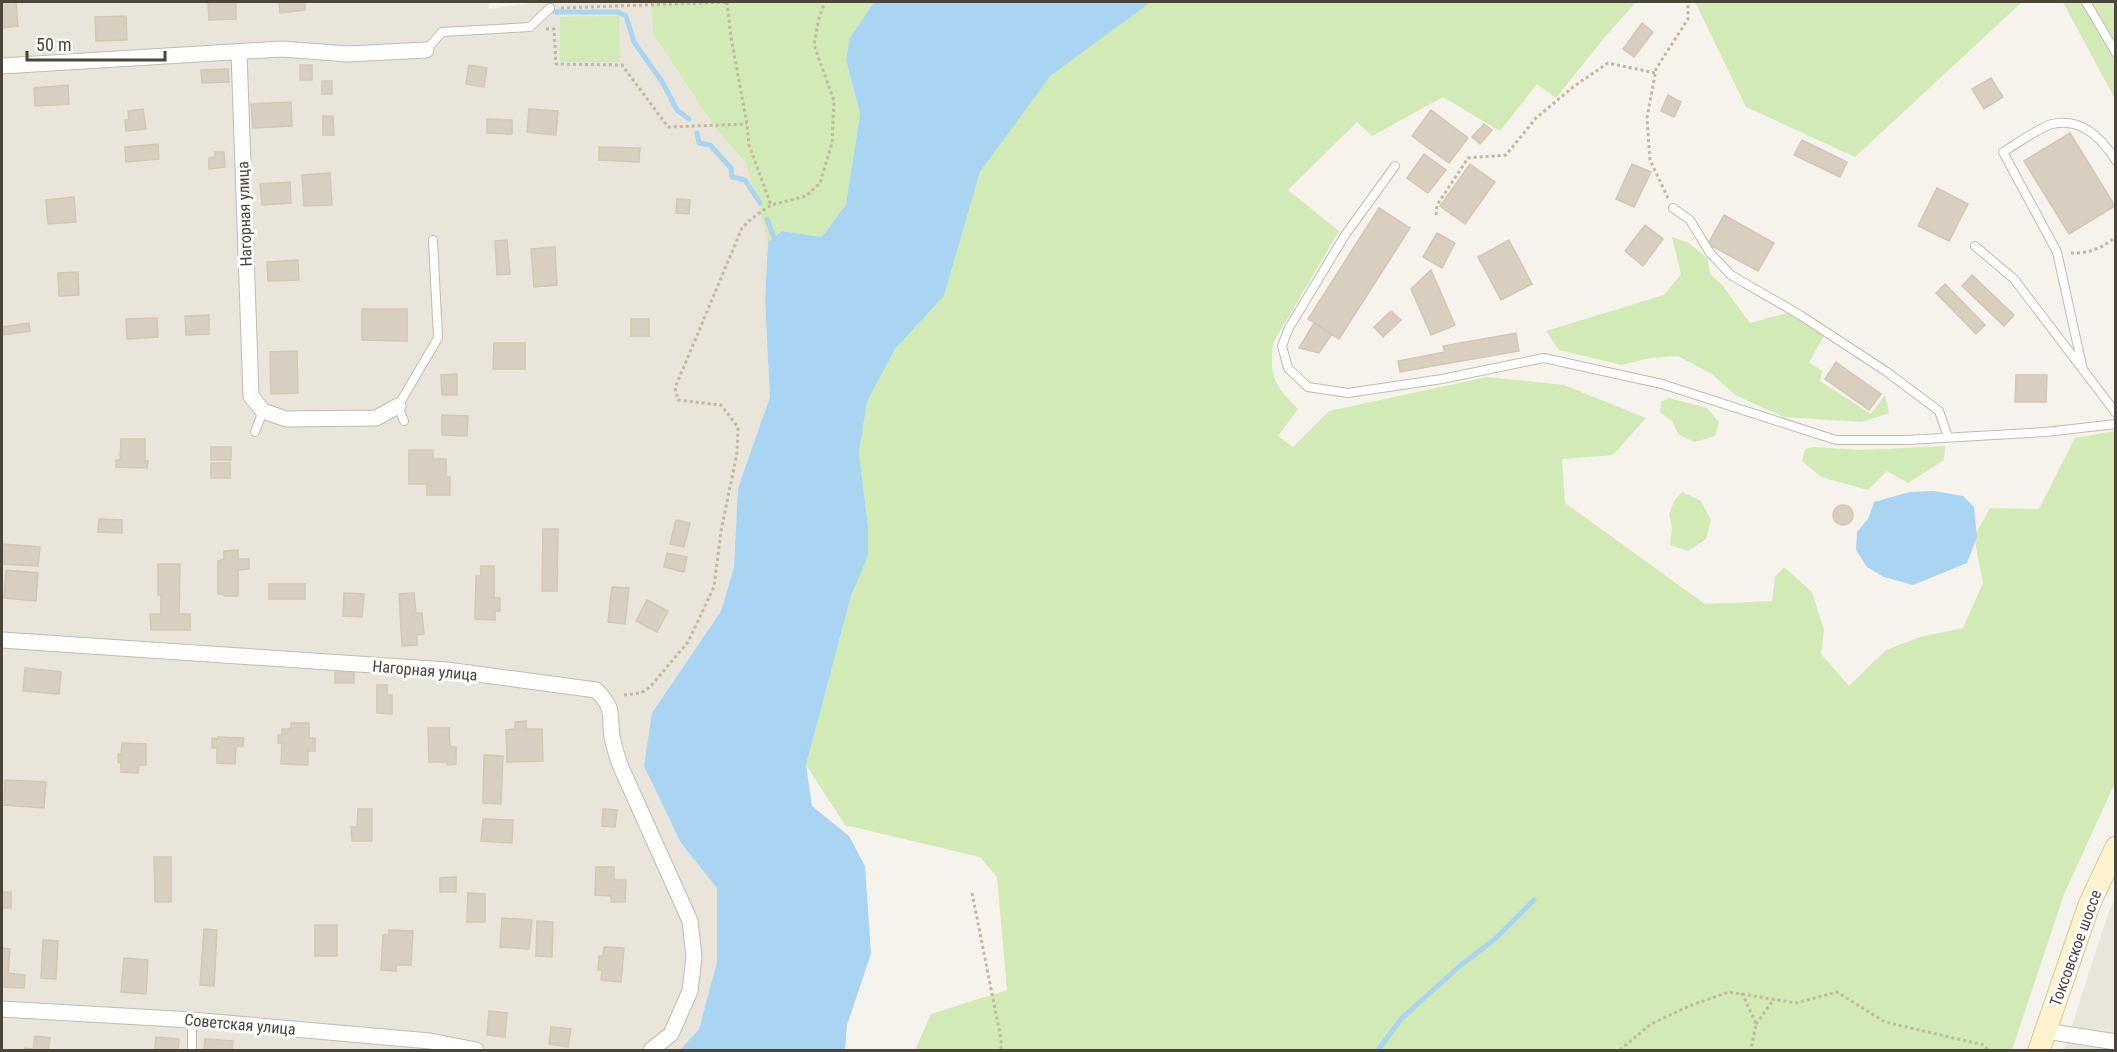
<svg xmlns="http://www.w3.org/2000/svg" width="2117" height="1052" font-family="'Roboto Condensed',sans-serif">
	<rect width="100%" height="100%" fill="#f6f3ec"/>
	<path fill="#eae5da" d="M2,2H489V9L537,2H651L653,34L716,129L746,163L768,242L765,301L770,397L738,488L734,567L721,611L652,713L681,843L717,887V962L699,1029L680,1050H2Z
		M2115,898V1050H2064L2109,911Z"/>
	<path fill="#d2eab5" d="M651,2H874L850,38L846,60L860,114L846,204L822,237L782,231L768,242L746,163L716,129L653,34Z
		M1015,2H1636L1604,38L1556,98L1537,84L1500,131L1443,97L1372,136L1357,122L1288,190L1339,231L1273,343C1269,377 1275,386 1298,409L1278,436L1293,447L1329,411L1487,377L1564,385L1646,418L1613,455L1562,459L1565,503L1705,604L1772,601L1775,577L1784,567L1812,592L1824,630L1821,654L1849,686L1886,650L1920,637L1963,628L1983,583L1974,537L1990,508L2039,509L2075,438L2115,431V783L2064,894L2012,1050H915L931,1014L1007,990L997,877L980,857L845,825L806,765L851,596L868,556V525L859,453L867,402L895,349L944,296L980,172L1049,76Z
		M1695,2H2022L1855,157L1746,107Z
		M2063,2H2115V99Z
		M619,16L620,62H560V17Z
		M1672,237L1689,243L1708,259L1710,274L1722,285L1750,323L1787,313L1824,336L1809,362L1822,371L1820,381L1871,414L1885,395L1889,413L1862,422L1784,417L1735,395L1712,374L1678,356L1650,358L1622,365L1559,350L1546,331L1664,295L1681,274Z
		M1669,398L1707,408L1719,422L1715,436L1695,442L1679,435L1672,421L1660,412L1661,402Z
		M1945,446L1944,460L1908,483L1887,471L1868,490L1821,477L1802,461L1805,449L1814,447L1861,450Z
		M1682,492L1701,501L1711,520L1706,539L1688,551L1670,545L1672,528L1669,514L1674,501Z"/>
	<path fill="#a9d4f2" d="M874,2H1151L1050,76L980,172L944,296L895,349L867,402L859,453L868,525V556L851,596L806,765L812,806L849,836L865,866L871,954L847,1025L845,1050H680L699,1029L717,962V888L681,843L644,766L652,713L721,611L734,567L738,488L770,397L765,301L768,242L782,231L822,237L846,204L860,114L846,60L850,38Z
		M1934,491L1963,496L1974,507L1977,537L1967,563L1913,585L1884,577L1867,567L1856,550L1857,532L1868,519L1874,502L1910,492Z"/>
	<g fill="none" stroke-linecap="round" stroke-linejoin="round">
		<path stroke="#a9d4f2" stroke-width="5" d="M555,12H618L626,16L634,42L663,83L677,110L689,119
			M697,133L699,143L710,145L731,168L732,177L745,180L760,203
			M767,219L774,238
			M1378,1050L1402,1018L1461,965L1495,939L1534,900"/>
	</g>
	<path fill="#d8cfc1" stroke="#d3c7b4" stroke-width="1.5" d="M2,2H16L18,26L2,28Z
		M208,2H236V19L209,20Z
		M279,2H305V10L280,13Z
		M126,16L127,40L96,41L95,17Z
		M1642,23L1653,32L1634,57L1623,49Z
		M300,65H312V80H300Z
		M469,65L487,68L484,87L466,84Z
		M228,69L229,82L202,83L201,70Z
		M1991,78L2003,97L1984,109L1972,89Z
		M322,81H332V94H322Z
		M68,85L69,104L35,106L34,88Z
		M1668,95L1681,102L1674,117L1661,111Z
		M291,102L292,126L253,128L251,104Z
		M143,109L146,129L126,131L125,120H129L128,111Z
		M529,109L558,111L556,135L527,132Z
		M1431,110L1468,138L1449,163L1412,136Z
		M323,116H333L334,135H323Z
		M487,119L512,120V134L487,133Z
		M1484,124L1492,130L1480,144L1472,137Z
		M2070,133L2115,206L2069,234L2024,161Z
		M1802,140L1847,162L1840,177L1794,155Z
		M158,144L159,159L126,162L125,147Z
		M599,147L640,148L639,162L599,160Z
		M215,152H224L225,167L209,169V158L215,157Z
		M1424,154L1446,170L1428,193L1407,178Z
		M1470,164L1495,182L1465,224L1440,206Z
		M1632,164L1651,172L1634,207L1616,199Z
		M330,173L332,205L304,206L302,175Z
		M290,182L291,203L262,205L260,184Z
		M1937,188L1968,204L1949,241L1918,226Z
		M74,197L76,222L48,224L46,200Z
		M677,199L690,200L689,214L676,213Z
		M1379,208L1410,228L1339,339L1308,319Z
		M1724,215L1774,243L1758,271L1708,244Z
		M1645,225L1663,239L1643,266L1625,251Z
		M1437,233L1455,243L1442,268L1423,257Z
		M507,240L510,274L497,275L495,241Z
		M1509,240L1532,284L1501,300L1478,257Z
		M555,247L557,285L534,287L531,249Z
		M298,260L299,280L268,281L267,262Z
		M1431,270L1455,325L1431,335L1411,289Z
		M78,272L79,295L59,296L58,273Z
		M1972,275L2014,315L2004,326L1962,286Z
		M1945,284L1985,325L1976,334L1936,293Z
		M362,309H407V341L362,340Z
		M1391,311L1401,320L1383,337L1374,327Z
		M209,315V334L186,335L185,316Z
		M157,318L158,337L127,339L126,319Z
		M631,319H649V336H631Z
		M29,323L30,331L3,335L2,327Z
		M1314,323L1332,334L1319,353L1299,348Z
		M1516,333L1519,351L1400,372L1398,361L1445,352L1443,346Z
		M494,343H525V369H493Z
		M297,351L298,393L271,394L270,352Z
		M1836,362L1881,394L1869,410L1825,379Z
		M457,374V395H442L441,375Z
		M2016,375H2047L2046,402H2015Z
		M442,415L468,416L467,436L442,435Z
		M121,439H145V461H148L147,468L116,467V460H120Z
		M211,447H231V460H211Z
		M409,450H433V459H446V477H450V495H427V484H409Z
		M211,463H230V478H211Z
		M1833 515a10 10 0 1 1 20 0a10 10 0 1 1-20 0Z
		M99,519L122,520V533L98,532Z
		M676,520L690,523L684,547L670,544Z
		M543,529H558L557,591H542Z
		M2,544L40,547L38,566L2,564Z
		M238,550V559H249V569L238,570V596H224V594H218V561L224,559V551Z
		M667,553L687,557L684,572L664,567Z
		M158,564H180L179,614H190V630H151L150,614H161V595H158Z
		M481,566H494V598H500V611H495V620L475,619L476,576H481Z
		M6,570L38,573L36,601L4,598Z
		M269,584H305V599H269Z
		M612,587L629,588L625,624L608,622Z
		M344,593L364,594L362,617L343,616Z
		M414,593L416,613H422L424,634L417,635V645L402,646L399,594Z
		M647,600L668,611L657,632L636,621Z
		M25,668L61,672L59,694L23,691Z
		M335,672H354V683H335Z
		M377,685H387V695H392V714L377,713Z
		M526,721V729H542L543,761L507,762L506,730L515,729V722Z
		M291,723H309V738H315V751H308V765L281,764L282,743H278V735H282V729H291Z
		M428,728H449L450,747H456V764L447,765V762H429Z
		M218,737L244,738L243,746H236L235,764L217,763V748H212V738L218,739Z
		M122,743L146,744V765H139L138,773L121,772V763L118,762V754L121,755Z
		M484,755L503,756L501,804L483,803Z
		M5,780L46,782L44,808L4,805Z
		M358,809H372V841H352L351,827H357Z
		M603,809L617,810L615,827L602,826Z
		M483,819L513,820L512,843L481,841Z
		M154,857H171V902H155Z
		M596,867H614V880H626L625,902H611V896L595,895Z
		M456,877V892H440V878Z
		M2,892H11V908H2Z
		M468,893L485,894V922H467Z
		M502,918L532,920L529,949L500,947Z
		M537,921L553,922L552,957L536,956Z
		M315,925H337V956H315Z
		M204,929L217,930L214,986L200,985Z
		M389,930L413,931L411,965H396V971L381,970L383,935H389Z
		M43,940L58,941L56,979L41,978Z
		M604,947L624,948L621,982L601,980L602,970H598L599,956H603Z
		M2,948L10,949L8,973L25,975L24,988L2,987Z
		M124,958L148,960L146,994L121,992Z
		M489,1011L507,1013L505,1037L487,1035Z
		M551,1027L571,1029L568,1047L549,1044Z
		M35,1036L50,1038L48,1050H25V1048L33,1049Z
		M156,1037L179,1039L178,1050H155Z
		M205,1039L233,1041L232,1050H204Z"/>
	<g fill="none" stroke-linecap="round" stroke-linejoin="round">
		<defs>
			<path id="lane" d="M2086,2L2116,53
				M426,50L442,32L530,27L550,8
				M1395,166L1345,235L1289,328L1282,346L1288,368L1308,387L1348,393L1442,379L1544,358L1662,384L1836,440H1907L2046,432L2116,424
				M1673,208L1690,220L1710,253L1731,275L1800,315L1887,372L1939,411L1948,437
				M1975,246L2014,279L2116,413
				M2083,370L2057,252L2003,152C2015,145 2040,127 2052,124C2082,117 2102,138 2116,161
				M404,421L398,406L438,338L433,240
				M255,432L263,411
				M192,1050V1020"/>
			<path id="street" d="M239,52L251,396L263,411L286,419L376,418L398,406
				M2,66L282,49L348,54L426,50
				M2,640L447,670L596,690C615,709 609,713 612,737C614,746 617,756 620,765L690,921L694,957L690,991L671,1034L651,1050
				M2,1009L192,1020L430,1041L476,1050
				M2046,1031L2116,1042"/>
			<path id="secondary" d="M2039,1050L2089,905L2116,847"/>
		</defs>
		<use href="#lane" stroke="#c2bbae" stroke-width="10"/>
		<use href="#street" stroke="#c2bbae" stroke-width="17"/>
		<use href="#secondary" stroke="#d6c79b" stroke-width="23"/>
		<path stroke="#c4b79f" stroke-width="3" stroke-dasharray="3 3" stroke-linecap="butt" d="M727,2L731,37L747,124L749,145L771,205
			M561,8L727,2
			M546,29H554L556,64L622,65L668,127L747,124
			M1668,198L1650,160L1647,118L1656,69L1688,19V2
			M1436,215L1437,205L1468,158L1506,155L1536,118L1573,87L1608,63L1655,73
			M2071,253C2087,254 2104,248 2116,236
			M624,695L641,693L650,687L688,642L714,587L721,531L737,453L738,427L721,405L678,400L675,388L742,228L751,219L771,205L806,196L820,183L832,143L834,101L814,45L819,18L825,2
			M972,893L1001,1039V1050
			M1742,993L1756,1024L1751,1050
			M1756,1024L1774,999
			M1620,1050L1651,1024L1689,1006L1729,992L1796,1003L1837,992L1885,1022L1984,1045L1988,1050"/>
		<use href="#lane" stroke="#fff" stroke-width="8"/>
		<use href="#street" stroke="#fff" stroke-width="15"/>
		<use href="#secondary" stroke="#fff3cd" stroke-width="21"/>
	</g>
	<g text-anchor="middle" stroke-width="6" stroke-linejoin="round" paint-order="stroke">
		<g font-size="16" fill="#4b4439" stroke="#fff">
			<text transform="translate(244 214) rotate(-92)" y="6">Нагорная улица</text>
			<text transform="translate(425 670) rotate(5)" y="6">Нагорная улица</text>
			<text transform="translate(2075 948) rotate(-70)" y="6">Токсовское шоссе</text>
			<text transform="translate(240 1024) rotate(5)" y="6">Советская улица</text>
		</g>
	</g>
	<rect width="2117" height="1052" fill="none" stroke="#4b4439" stroke-width="6"/>
	<path d="M27 51v9h138v-9" fill="none" stroke="#4b4439" stroke-width="3"/>
	<text x="36" y="51" font-size="18" fill="#4b4439" stroke="#ffffff" stroke-width="4.5" paint-order="stroke">50 m</text>
</svg>
